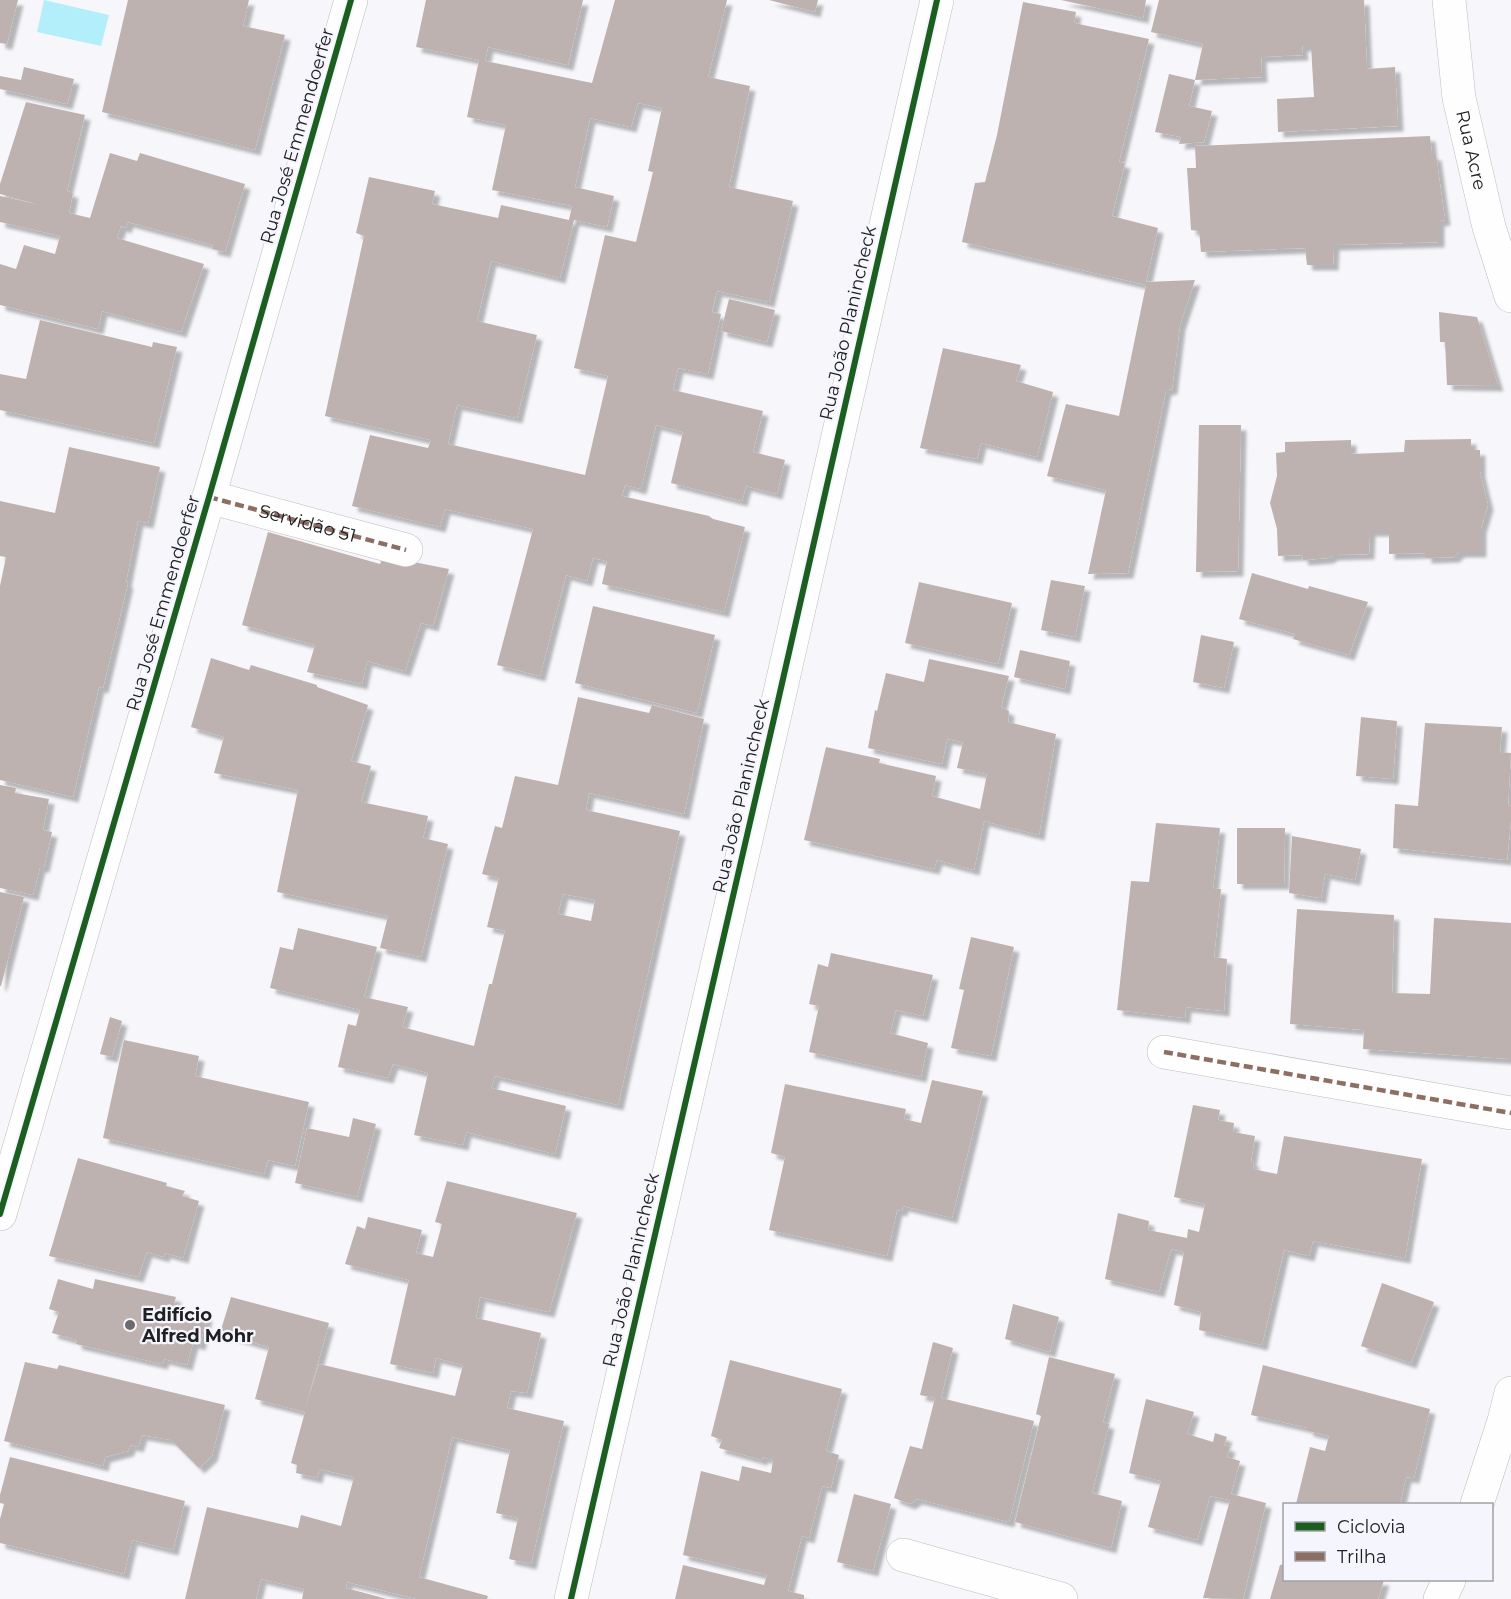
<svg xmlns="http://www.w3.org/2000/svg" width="1511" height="1599" font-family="Montserrat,sans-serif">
	<defs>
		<filter id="shadow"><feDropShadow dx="5.5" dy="5.5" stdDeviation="1.5" flood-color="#0004"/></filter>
	</defs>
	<rect width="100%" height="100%" fill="#f7f7fb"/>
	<path fill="#b2effb" d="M44,0L109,15L101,46L37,32Z"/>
	<path fill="#bdb2af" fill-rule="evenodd" filter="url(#shadow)" d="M0,0H18L7,44L0,43Z
		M128,0H249L243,26L285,35L255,150L102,112Z
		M426,0H583L568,65L488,47L485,61L592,83L615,0H727L708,77L750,86L729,187L793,201L769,302L717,291L712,312L721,314L708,374L678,368L673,390L763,411L753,452L785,460L777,494L746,486L742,501L671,483L683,432L656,425L641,489L625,485L622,496L709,516L713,519L745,527L724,612L602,584L607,561L593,558L587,581L566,575L540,676L497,665L533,529L445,509L440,527L352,506L370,435L428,448L431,440L325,416L364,236L356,233L369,177L435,191L432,204L498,218L501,205L569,220L572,206L492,190L506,125L467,117L479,60L416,47ZM638,103L662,108L648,171L653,172L636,242L605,235L574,368L608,376L585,475L448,444L457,405L517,418L537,335L477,321L491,261L560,278L574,220L607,227L614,196L575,187L590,118L631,127Z
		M769,0H818L815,12Z
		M1061,0H1146L1143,18Z
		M1159,0H1364L1367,69L1395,67L1398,126L1278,132L1277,99L1314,97L1311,46H1302L1303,55L1261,57L1262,77L1195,80L1189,106L1212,111L1204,142L1179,144L1181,137L1155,132L1169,74L1195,80L1203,44L1151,32Z
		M1023,2L1076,12L1074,23L1149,39L1119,162L1125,163L1112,216L1158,228L1146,282L1195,280L1180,325L1172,389L1166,390L1128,573L1088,574L1106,490L1047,476L1066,404L1119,416L1146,285L962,242L975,183L985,182L997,135Z
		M24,67L74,79L67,104L0,89V76L21,80Z
		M26,102L85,115L67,191L73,193L69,213L90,218L110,153L137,161L140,153L245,184L225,252L212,249L213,245L128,222L126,228L121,226L117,238L204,264L181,332L102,311L98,329L0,305V264L16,269L24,245L55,254L60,236L0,222V196L40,205L0,194V184Z
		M1430,136L1432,155H1436L1445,220L1439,221V242L1334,245L1333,265H1307L1305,248L1201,252L1199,231L1191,230L1187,168H1196L1195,146Z
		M729,299L775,310L767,342L721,331Z
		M1439,312L1477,317L1498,386L1447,385L1445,342H1440Z
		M40,320L152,347L153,342L177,347L154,443L0,410V374L26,379Z
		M943,348L1021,365L1016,381L1053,392L1037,457L981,443L977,459L920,448Z
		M1199,425H1241L1238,571L1196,572Z
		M1471,439V450H1480V472L1488,505L1481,528V552H1459L1454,557L1426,558V553L1389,554V531H1370L1369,554L1333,555L1328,558L1303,560L1302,555L1278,556L1277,529L1270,503L1277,476L1276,453L1285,452V442L1351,440V454L1404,452L1405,440Z
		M69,447L160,467L148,523L138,521L126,582L128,583L103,688L99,687L73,797L0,780V586L6,557L0,556V501L55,513Z
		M268,532L380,564L383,556L449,569L433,626L421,623L405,671L367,661L362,684L307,672L315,645L242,625Z
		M1252,573L1308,589L1309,586L1368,602L1349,655L1293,639L1295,634L1239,619Z
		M1051,580L1085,586L1075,637L1041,630Z
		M919,582L1012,603L998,664L905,643Z
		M593,606L715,635L697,713L575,683Z
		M1201,635L1234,642L1224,688L1193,682Z
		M1020,650L1070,661L1065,689L1014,677Z
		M211,658L249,670L251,665L317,685V687L368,705L351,761L371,766L361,802L428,816L423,838L448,844L421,957L380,948L388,916L277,892L298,790L214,773L224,737L191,727Z
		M929,659L1009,676L1001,707L1009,711L1008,722L1056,734L1039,835L984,821L974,870L937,860L934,869L804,840L826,747L880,759L879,763L936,776L932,796L980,809L987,774L957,768L963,742L947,739L942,764L868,748L875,710L877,711L886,673L924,682Z
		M578,697L649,713L652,705L704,719L684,814L589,793L586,810L680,831L618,1105L495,1076L491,1088L566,1106L555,1154L466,1132L463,1145L414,1135L428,1073L393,1064L388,1078L338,1067L348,1024L356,1026L360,1010L270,988L280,947L293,950L298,928L377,947L364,997L408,1007L402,1027L474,1046L489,984H492L505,931L487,927L499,878L482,874L495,826L502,828L515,776L558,785ZM563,894L595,900L591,921L558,914Z
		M1361,717L1397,721L1393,779L1356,776Z
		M1425,723L1502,727L1500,752L1511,753L1508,805L1511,806V820L1507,860L1393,848L1395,804L1418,806Z
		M0,785L16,788L15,793L49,799L43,830L52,832L44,867H40L33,895L0,888Z
		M1156,823L1220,828L1213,888L1221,889L1214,957L1227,959L1224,1011L1186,1007L1185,1018L1117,1010L1131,881L1149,882Z
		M1237,828H1285L1284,884H1237Z
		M1292,836L1361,849L1355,880L1325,874L1321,898L1289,893Z
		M0,892L24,897L1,986H0Z
		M1297,909L1394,915L1392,993L1430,994L1434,918L1511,923V1059L1363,1049L1364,1030L1290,1024Z
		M971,937L1014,947L991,1056L951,1048L964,990L959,989Z
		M831,953L933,975L923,1016L896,1010L890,1033L928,1043L921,1077L809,1052L819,1006L809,1004L818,964L828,967Z
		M110,1017L122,1021L112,1057L100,1054Z
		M124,1040L199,1056L195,1076L309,1102L295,1166L268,1160L264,1174L103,1138Z
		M932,1080L983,1091L952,1218L903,1206L902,1211L897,1210L887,1256L769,1230L785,1157L771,1153L785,1084L906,1109L904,1119L921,1123Z
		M1193,1105L1220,1110L1218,1120L1234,1123L1233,1132L1255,1136L1251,1161L1254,1162L1253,1169L1277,1174L1284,1136L1422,1159L1405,1258L1313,1241L1309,1256L1284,1250L1262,1345L1199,1330L1201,1312L1174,1305L1184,1252L1171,1249L1159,1292L1105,1279L1118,1213L1149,1221L1148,1230L1187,1238L1188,1229L1199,1232L1205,1204L1174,1197Z
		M353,1118L376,1124L357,1197L295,1183L307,1128L349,1137Z
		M78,1158L167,1183L166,1186L185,1191L182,1196L199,1201L183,1258L165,1253L164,1257L147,1252L138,1277L49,1256Z
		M447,1181L577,1213L549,1312L480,1297L476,1318L541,1333L527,1393L511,1391L507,1408L564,1421L531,1564L509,1559L518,1518L496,1513L510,1450L452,1437L419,1577L488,1596L487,1599H417L347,1582L346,1588L387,1599H302L304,1589L261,1579L256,1599H185L207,1507L298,1528L301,1515L341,1526L354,1477L319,1469L317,1478L296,1473L297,1465L291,1463L305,1412L255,1399L269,1347L220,1333L231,1297L329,1323L305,1409L319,1364L455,1396L463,1365L436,1358L433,1373L390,1364L409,1280L345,1264L357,1226L365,1229L368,1217L422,1230L416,1253L433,1257L442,1224L435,1222Z
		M58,1279L93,1289L95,1279L176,1297L173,1307L207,1316L200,1345L193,1343L187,1365L164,1359L162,1364L76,1344L77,1340L52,1333L59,1312L49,1309Z
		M1382,1283L1434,1302L1411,1363L1361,1346Z
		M1013,1304L1059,1317L1050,1352L1005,1339Z
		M933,1342L953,1348L941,1398L1034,1421L1009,1522L917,1499L910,1504L894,1498L910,1446L922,1449L935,1398L920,1395Z
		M1049,1357L1115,1374L1103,1422L1109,1424L1092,1493L1122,1501L1111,1548L1015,1522L1041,1416L1036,1414Z
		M730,1360L842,1389L826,1451L839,1455L831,1488L822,1486L809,1538L802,1536L788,1591L804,1595V1599H675L683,1565L764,1585L767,1575L683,1555L701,1471L739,1481L742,1466L771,1473L773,1460L763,1457L762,1460L719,1448L722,1440L711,1436Z
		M25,1362L57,1369L59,1365L225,1405L212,1456L199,1468L171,1440L142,1435L138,1447L131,1445L128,1451L105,1457L103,1466L4,1441Z
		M1263,1365L1430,1409L1414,1478L1406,1477L1400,1504H1296L1310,1447L1325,1451L1329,1436L1308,1431V1428L1251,1415Z
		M1146,1399L1194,1412L1187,1434L1213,1442L1215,1433L1227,1437L1224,1445L1230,1447L1227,1457L1240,1461L1231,1494L1266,1503L1243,1599L1203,1598L1230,1500L1210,1496L1197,1540L1148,1527L1161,1481L1129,1473Z
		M10,1457L185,1501L173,1550L132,1540L124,1574L0,1543V1519L4,1504L0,1503V1495Z
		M854,1494L891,1504L873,1571L837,1562Z
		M1284,1564V1580H1384L1378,1599H1270L1280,1565Z"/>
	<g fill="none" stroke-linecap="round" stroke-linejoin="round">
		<defs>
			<g id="minor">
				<path id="s1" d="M1449,0L1459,98L1489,227L1511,296"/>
				<path id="s2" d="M209,497L406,550"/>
				<path d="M1164,1052L1511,1113"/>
				<path d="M0,1214L209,497L351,0"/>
				<path d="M1477,1504L1504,1421L1511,1393"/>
				<path d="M903,1555L1061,1599"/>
				<path d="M1440,1599L1449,1580"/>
			</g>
			<path id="secondary" d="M571,1599L778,701L937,0"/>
		</defs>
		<use href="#minor" stroke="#bcbcbf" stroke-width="34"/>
		<use href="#secondary" stroke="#bcbcbf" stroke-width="34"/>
		<use href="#minor" stroke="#fefefe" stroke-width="33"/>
		<use href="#secondary" stroke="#fefefe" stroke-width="33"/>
		<path stroke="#8d6e63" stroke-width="4.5" stroke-dasharray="9 4.5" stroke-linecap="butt" d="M209,497L406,550
			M1164,1052L1511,1113"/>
		<defs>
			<path id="cycleway" d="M0,1214L209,497L351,0
				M571,1599L778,701L937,0"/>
		</defs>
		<use href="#cycleway" stroke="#f5f5fd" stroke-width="10"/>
		<use href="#cycleway" stroke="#1b5e20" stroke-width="6"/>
	</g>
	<circle fill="#6b6b6f" stroke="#f5f5fd" stroke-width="2" cx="130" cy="1325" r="6"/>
	<g text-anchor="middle" stroke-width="4.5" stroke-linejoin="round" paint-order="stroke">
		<g font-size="18" fill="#202023" stroke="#f5f5fd">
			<text transform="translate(297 136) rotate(-74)" y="6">Rua José Emmendoerfer</text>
			<text dy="6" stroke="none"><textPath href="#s1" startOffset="152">Rua Acre</textPath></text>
			<text transform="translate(848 323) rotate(-77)" y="6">Rua João Planincheck</text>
			<text dy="6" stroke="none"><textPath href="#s2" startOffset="102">Servidão 51</textPath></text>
			<text transform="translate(163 603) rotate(-74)" y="6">Rua José Emmendoerfer</text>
			<text transform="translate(741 796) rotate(-77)" y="6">Rua João Planincheck</text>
			<text transform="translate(631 1270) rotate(-77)" y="6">Rua João Planincheck</text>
		</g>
		<g font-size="18" font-weight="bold" fill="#202023" stroke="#f5f5fd" text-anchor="start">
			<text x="142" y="1321">Edifício<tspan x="142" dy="21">Alfred Mohr</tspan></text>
		</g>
	</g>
	<rect x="1283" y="1503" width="210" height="78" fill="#f5f5fd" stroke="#a0a0a6" stroke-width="1.5"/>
	<rect x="1295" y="1522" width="30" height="9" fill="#1b5e20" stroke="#a0a0a6" stroke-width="1.5"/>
	<text x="1337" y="1533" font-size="18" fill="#202023">Ciclovia</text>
	<rect x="1295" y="1552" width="30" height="9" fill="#8d6e63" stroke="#a0a0a6" stroke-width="1.5"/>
	<text x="1337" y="1563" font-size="18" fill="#202023">Trilha</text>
</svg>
